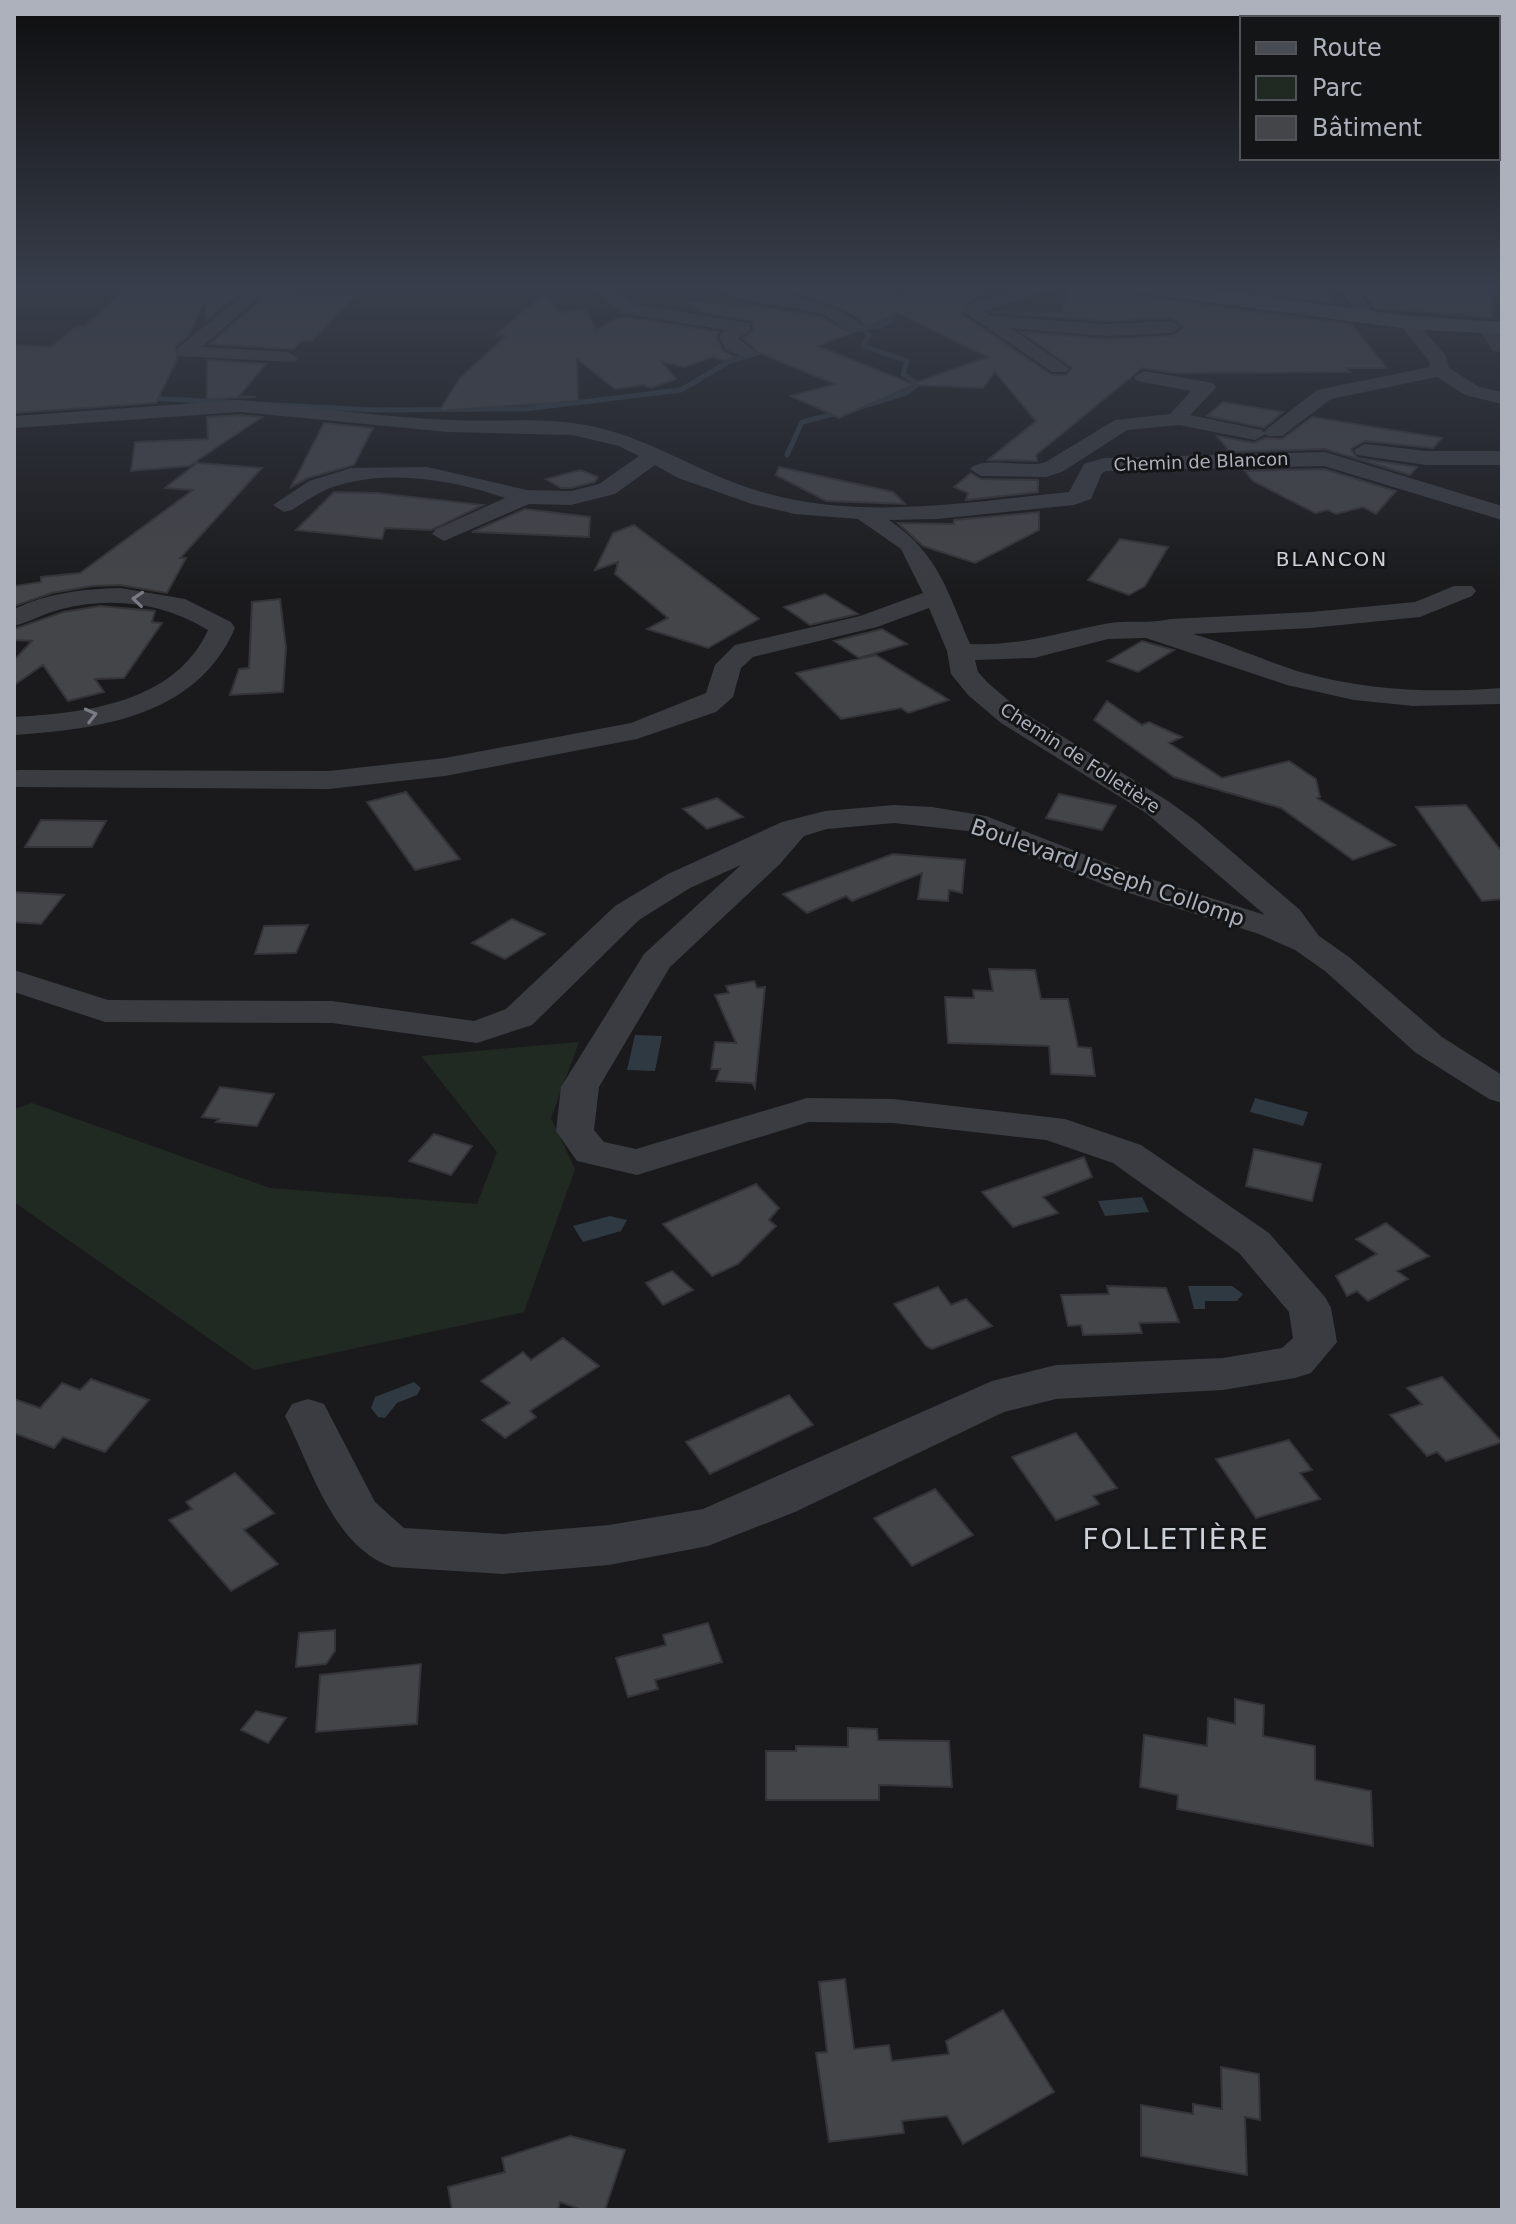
<svg xmlns="http://www.w3.org/2000/svg" width="1516" height="2224" font-family="'DejaVu Sans',sans-serif">
	<rect width="100%" height="100%" fill="#1a1a1c"/>
	<path fill="#212a22" d="M579,1042L551,1118L575,1169L524,1312L254,1370L14,1202V1109L32,1103L270,1188L477,1204L497,1152L421,1056Z"/>
	<path fill="#2f3941" d="M635,1035L662,1036L655,1071L627,1070Z
		M1255,1098L1308,1112L1303,1126L1250,1112Z
		M1142,1197L1149,1212L1105,1216L1098,1201Z
		M610,1216L627,1220L621,1231L583,1242L573,1226Z
		M1188,1286H1232L1243,1294L1237,1301H1205V1309H1194Z
		M414,1382L421,1388L417,1395L397,1403L385,1418L378,1417L371,1408L375,1397Z"/>
	<g fill="none" stroke-linecap="round" stroke-linejoin="round">
		<path stroke="#2f3941" stroke-width="5" d="M837,332L880,326L892,320L901,296L923,285
			M146,398L373,410L525,409L681,390L730,361L771,349
			M857,408L906,393L918,384L903,374L907,361L863,346L869,335L863,329
			M787,455L802,422L842,412"/>
	</g>
	<path fill="#444549" stroke="#343438" stroke-width="2" d="M776,285H887L892,295L982,291L985,295L970,300L962,314L1052,375H1066L1072,368L1021,332L1106,339L1172,336L1184,328L1172,318L1106,321L990,312L1063,313L1067,285H1112L1125,294L1351,324L1387,368H1346L1350,372L1174,373L1142,368L1036,455L1037,461L988,460L1036,421L995,372L983,388L913,385L839,418L791,396L835,384L759,353L743,338L753,331L752,321L704,313L681,302L753,305L820,317L852,333L818,346L912,384L988,357L898,313L864,329V324L852,314L815,299L778,289Z
		M1358,285H1396L1400,290L1437,291L1436,285H1454L1459,292L1491,293L1492,318L1374,308Z
		M177,287L246,288L206,321V298L188,336L176,346L177,359L156,403L14,413V345L51,347L76,326H85L122,292H172Z
		M1271,288L1321,289L1333,303L1275,295Z
		M273,289L298,290L293,295L357,294L312,341H301L294,349L210,344Z
		M544,293L560,312L586,310L596,330L618,318L628,317L719,332L716,337L723,351L735,357L725,361L713,357L684,367L662,362L676,379L651,388L644,385L615,389L577,359L578,401L439,411L460,378L506,336L496,335Z
		M207,360L266,364L239,396L256,397L207,399Z
		M1223,402L1283,412L1264,428L1207,416Z
		M240,415L262,417L189,466L131,471L135,442L208,439L207,417Z
		M1312,417L1392,430L1442,438L1433,448L1365,441L1351,449L1357,458L1417,467L1410,475L1325,449L1230,452L1217,436L1254,443L1265,438L1282,439Z
		M324,423L373,428L354,465L308,478L291,487Z
		M197,463L262,468L180,558H186L167,593L120,585L92,586L52,593L14,606V586L41,582V577L80,573L193,490L165,488Z
		M779,467L893,492L905,504L826,501L776,475Z
		M1324,469L1396,491L1376,514L1363,507L1336,514L1328,510L1315,513L1253,481L1245,471Z
		M580,470L598,477L595,482L571,488H561L546,479Z
		M971,473L981,479L1038,480V492L966,500L968,493L954,487Z
		M334,492L377,493L483,505L431,530L385,528L382,539L296,530Z
		M525,509L590,517L589,537L472,532Z
		M1039,512V530L975,563L923,546L898,523L954,524V520Z
		M634,525L759,619L708,648L647,629L668,618L615,574L618,562L595,570L613,533Z
		M1120,539L1168,547L1145,586L1129,595L1088,580Z
		M825,594L858,614L810,625L784,607Z
		M280,599L286,648L283,692L230,695L239,669L249,668L252,602Z
		M100,606L155,611L152,622L162,623L124,678L95,679L104,692L68,701L43,665L14,685V660L32,641L14,640V629L63,612Z
		M882,629L907,644L859,658L834,641Z
		M1142,641L1174,650L1138,672L1108,661Z
		M876,655L949,700L908,713L901,708L841,719L796,673Z
		M1107,701L1142,725L1149,722L1182,737L1169,743L1222,778L1289,761L1316,779L1320,797L1317,798L1395,845L1353,860L1281,808L1174,777L1094,720Z
		M406,792L460,859L415,870L367,802Z
		M1059,794L1116,806L1102,830L1046,818Z
		M717,798L743,817L707,829L683,809Z
		M1466,805L1502,852V899L1482,901L1416,807Z
		M41,820L106,821L92,847H25Z
		M893,854L965,860L962,893L949,890L948,901L918,899L922,873L852,901L846,896L807,913L783,894Z
		M14,892L64,895L41,924L14,922Z
		M512,919L545,934L505,959L472,943Z
		M308,925L296,953L255,954L264,926Z
		M989,969L1035,970L1041,999H1068L1078,1047L1091,1048L1095,1076L1051,1074L1049,1046L948,1043L945,997L974,998L973,990L993,991Z
		M754,981L757,988L765,987L755,1088L752,1083L716,1081L720,1069H711L715,1042L736,1043L715,995L729,993L726,986Z
		M220,1087L274,1094L257,1126L216,1122L219,1119L202,1117Z
		M434,1134L472,1146L451,1175L409,1161Z
		M1254,1149L1321,1164L1312,1201L1246,1186Z
		M1084,1157L1092,1177L1043,1197L1058,1213L1013,1227L982,1192Z
		M756,1184L779,1208L769,1220L776,1226L738,1264L712,1276L663,1224Z
		M1386,1223L1429,1256L1397,1271L1408,1279L1368,1301L1357,1291L1347,1296L1336,1276L1377,1254L1356,1239Z
		M672,1271L693,1290L663,1305L646,1283Z
		M1107,1286L1166,1288L1179,1322L1139,1323L1142,1333L1117,1334L1083,1335L1081,1325L1068,1326L1061,1295L1109,1294Z
		M938,1287L951,1305L966,1299L992,1326L932,1349L926,1346L894,1304Z
		M563,1338L599,1366L530,1411L536,1417L505,1438L482,1420L510,1403L481,1381L523,1352L531,1360Z
		M1442,1377L1502,1442L1446,1461L1437,1452L1427,1456L1390,1415L1422,1404L1407,1388Z
		M91,1379L149,1400L105,1452L63,1437L54,1448L14,1433V1399L40,1408L62,1383L80,1390Z
		M789,1395L813,1425L710,1474L686,1442Z
		M1076,1433L1117,1488L1093,1496L1099,1504L1056,1520L1012,1457Z
		M1289,1440L1312,1470L1300,1473L1320,1499L1256,1518L1216,1459Z
		M235,1473L274,1513L244,1530L278,1564L231,1591L169,1520L192,1509L186,1502Z
		M935,1489L973,1535L912,1566L874,1518Z
		M708,1623L722,1662L655,1680L658,1689L628,1697L616,1658L666,1645L663,1635Z
		M335,1630V1651L326,1664L296,1667L299,1633Z
		M421,1664L417,1724L316,1732L320,1675Z
		M1235,1699L1264,1705L1263,1736L1315,1746V1780L1371,1791L1373,1846L1177,1809L1178,1795L1140,1787L1144,1735L1207,1746L1208,1718L1235,1724Z
		M256,1711L286,1718L268,1743L241,1730Z
		M848,1728L877,1729L878,1740L949,1741L952,1787L879,1785V1800H766V1751H796V1746L848,1747Z
		M845,1979L854,2049L889,2045L892,2061L949,2054L946,2041L1003,2010L1054,2092L963,2144L947,2116L902,2121L904,2133L829,2142L816,2053L827,2052L819,1982Z
		M1221,2067L1259,2074L1260,2120L1245,2117L1247,2175L1141,2156V2105L1193,2114V2104L1222,2109Z
		M570,2136L625,2150L605,2210H582L560,2202L558,2210H452L448,2187L505,2172L502,2158Z"/>
	<g fill="none" stroke-linecap="round" stroke-linejoin="round">
		<path fill="#3a3c41" fill-rule="evenodd" d="M254,285H273L202,347L288,352L298,358L295,362L178,356V348Z
			M587,285H607L632,304L750,323V331L738,338L756,352L746,358L726,350L719,336L725,330L621,313Z
			M713,285C746,283 841,301 862,326L860,330C843,334 835,318 821,314C793,305 734,305 713,285Z
			M1036,285H1064L983,311L991,316L1106,324L1172,321L1181,327L1172,333L1106,336L1010,328L1069,368L1066,372H1052L964,312L972,302Z
			M1250,285H1266L1275,300L1272,304H1260Z
			M1339,285H1355L1375,316L1372,320H1360Z
			M1407,317L1413,318L1446,356L1449,368L1479,387L1502,392V404L1465,395L1437,377L1331,399L1282,436H1268L1264,432L1268,428L1317,390L1430,367L1429,361L1398,322Z
			M1487,322L1494,324L1502,336V352L1493,351L1478,328Z
			M1144,371L1213,383L1216,387L1213,391L1190,415L1262,430L1266,434L1255,440L1179,425L1127,430L1062,472L1046,477L981,476L970,469C982,455 1026,469 1046,462L1115,420L1170,414L1191,391L1137,381L1134,377Z
			M240,400C310,407 381,417 451,420C491,422 532,418 572,423C644,431 699,476 769,494C865,520 972,502 1069,492L1084,464L1104,458L1325,452L1502,506V520L1324,466L1106,471L1102,473L1091,499L1074,505L937,519L889,520C939,554 947,591 970,644C1025,646 1058,632 1110,623C1133,620 1149,624 1170,619L1311,612L1415,602L1454,586H1472L1476,591L1472,596L1420,617L1311,628L1193,634C1231,645 1267,662 1304,673C1369,691 1436,693 1502,688V704L1413,706L1354,700L1287,685L1146,638L1108,639L1034,658L975,660L978,672L988,683L1021,711L1168,801L1197,822L1300,910L1319,936L1349,957L1442,1037L1502,1075V1103L1489,1099L1416,1053L1325,971L1295,950L1259,934L1110,887L968,831L894,823L827,829L804,836L780,864L670,967L599,1087L594,1130L604,1142L636,1149L807,1098L893,1099L1065,1119L1141,1145L1269,1233L1325,1297L1331,1308L1337,1342L1311,1373L1295,1378L1223,1390L1056,1399L1004,1412L795,1512L708,1546L609,1565L503,1574L392,1567C333,1547 311,1467 285,1416L292,1404L308,1399L324,1404L375,1502L404,1528L503,1534L609,1525L703,1509L992,1381L1056,1365L1223,1358L1282,1348L1293,1338L1289,1312L1239,1253L1113,1163L1046,1140L893,1123L809,1122L637,1175L577,1161L556,1131L561,1087L644,954L741,865L690,888L639,920L532,1025L477,1043L332,1023L105,1022L14,992V970L108,1000L332,1001L474,1021L506,1009L615,906L668,874L782,822L825,811L894,805L932,807L986,816L1132,873L1265,915L1146,813L1001,723L968,695L951,674L947,651L929,608L877,627L753,657L741,668L733,697L716,712L637,739L445,776L329,789L14,787V771L18,770L329,771L445,758L631,723L706,693L715,665L735,645L860,616L923,593L901,549L858,519L795,514L752,504L678,478L655,465L615,494L571,505L529,504L444,541L432,534L436,529L505,498C453,480 390,469 336,486C320,491 306,501 292,510L284,512L273,505L309,481L351,468L427,467L527,490L571,491L599,484L639,456L619,446L572,435L448,432L240,412L14,428V416Z
			M1365,444L1426,451H1502V465H1426L1357,455L1354,450Z
			M120,588L185,599L231,622L235,628C197,716 101,729 14,735V717C85,713 175,703 208,630C165,603 111,596 62,609C45,613 30,622 14,626V609C48,593 83,589 120,588Z"/>
		<path fill="#484b51" fill-rule="evenodd" d="M1115,285H1181L1408,316L1502,322V334L1408,329L1125,291Z"/>
	</g>
	<defs><path id="oneway-chevron" d="M-2-3.5L2.5 0L-2 3.5" fill="none" stroke-width="1.6" stroke-linecap="round" stroke-linejoin="round" transform="scale(2)"/></defs>
	<g stroke="#797c85">
		<use href="#oneway-chevron" transform="translate(138 599) rotate(-175)"/>
		<use href="#oneway-chevron" transform="translate(91 715) rotate(-14)"/>
	</g>
	<linearGradient id="sky" x2="0" y2="1"><stop stop-color="#0e0e0f"/><stop offset="0.48" stop-color="#383e4b"/><stop offset="1" stop-color="#383e4b" stop-opacity="0"/></linearGradient>
	<rect width="1516" height="596" fill="url(#sky)"/>
	<g text-anchor="middle" stroke-width="6" stroke-linejoin="round" paint-order="stroke">
		<g font-size="18" fill="#acb1bc" stroke="#141517">
			<text transform="translate(1201 462) rotate(-2)" y="6">Chemin de Blancon</text>
			<text transform="translate(1080 758) rotate(33)" y="6">Chemin de Folletière</text>
		</g>
		<g font-size="20" letter-spacing="2" fill="#cdd0d7" stroke="#141517">
			<text x="1332" y="566">BLANCON</text>
		</g>
		<g font-size="22" fill="#acb1bc" stroke="#141517">
			<text transform="translate(1108 872) rotate(19)" y="8">Boulevard Joseph Collomp</text>
		</g>
		<g font-size="28" letter-spacing="2" fill="#cdd0d7" stroke="#141517">
			<text x="1176" y="1549">FOLLETIÈRE</text>
		</g>
	</g>
	<rect width="1516" height="2224" fill="none" stroke="#acb1bc" stroke-width="32"/>
	<rect x="1240" y="16" width="260" height="144" fill="#141517" stroke="#515359" stroke-width="2"/>
	<rect x="1256" y="42" width="40" height="12" fill="#484b51" stroke="#515359" stroke-width="2"/>
	<text x="1312" y="56" font-size="24" fill="#acb1bc">Route</text>
	<rect x="1256" y="76" width="40" height="24" fill="#212a22" stroke="#515359" stroke-width="2"/>
	<text x="1312" y="96" font-size="24" fill="#acb1bc">Parc</text>
	<rect x="1256" y="116" width="40" height="24" fill="#444549" stroke="#515359" stroke-width="2"/>
	<text x="1312" y="136" font-size="24" fill="#acb1bc">Bâtiment</text>
</svg>
